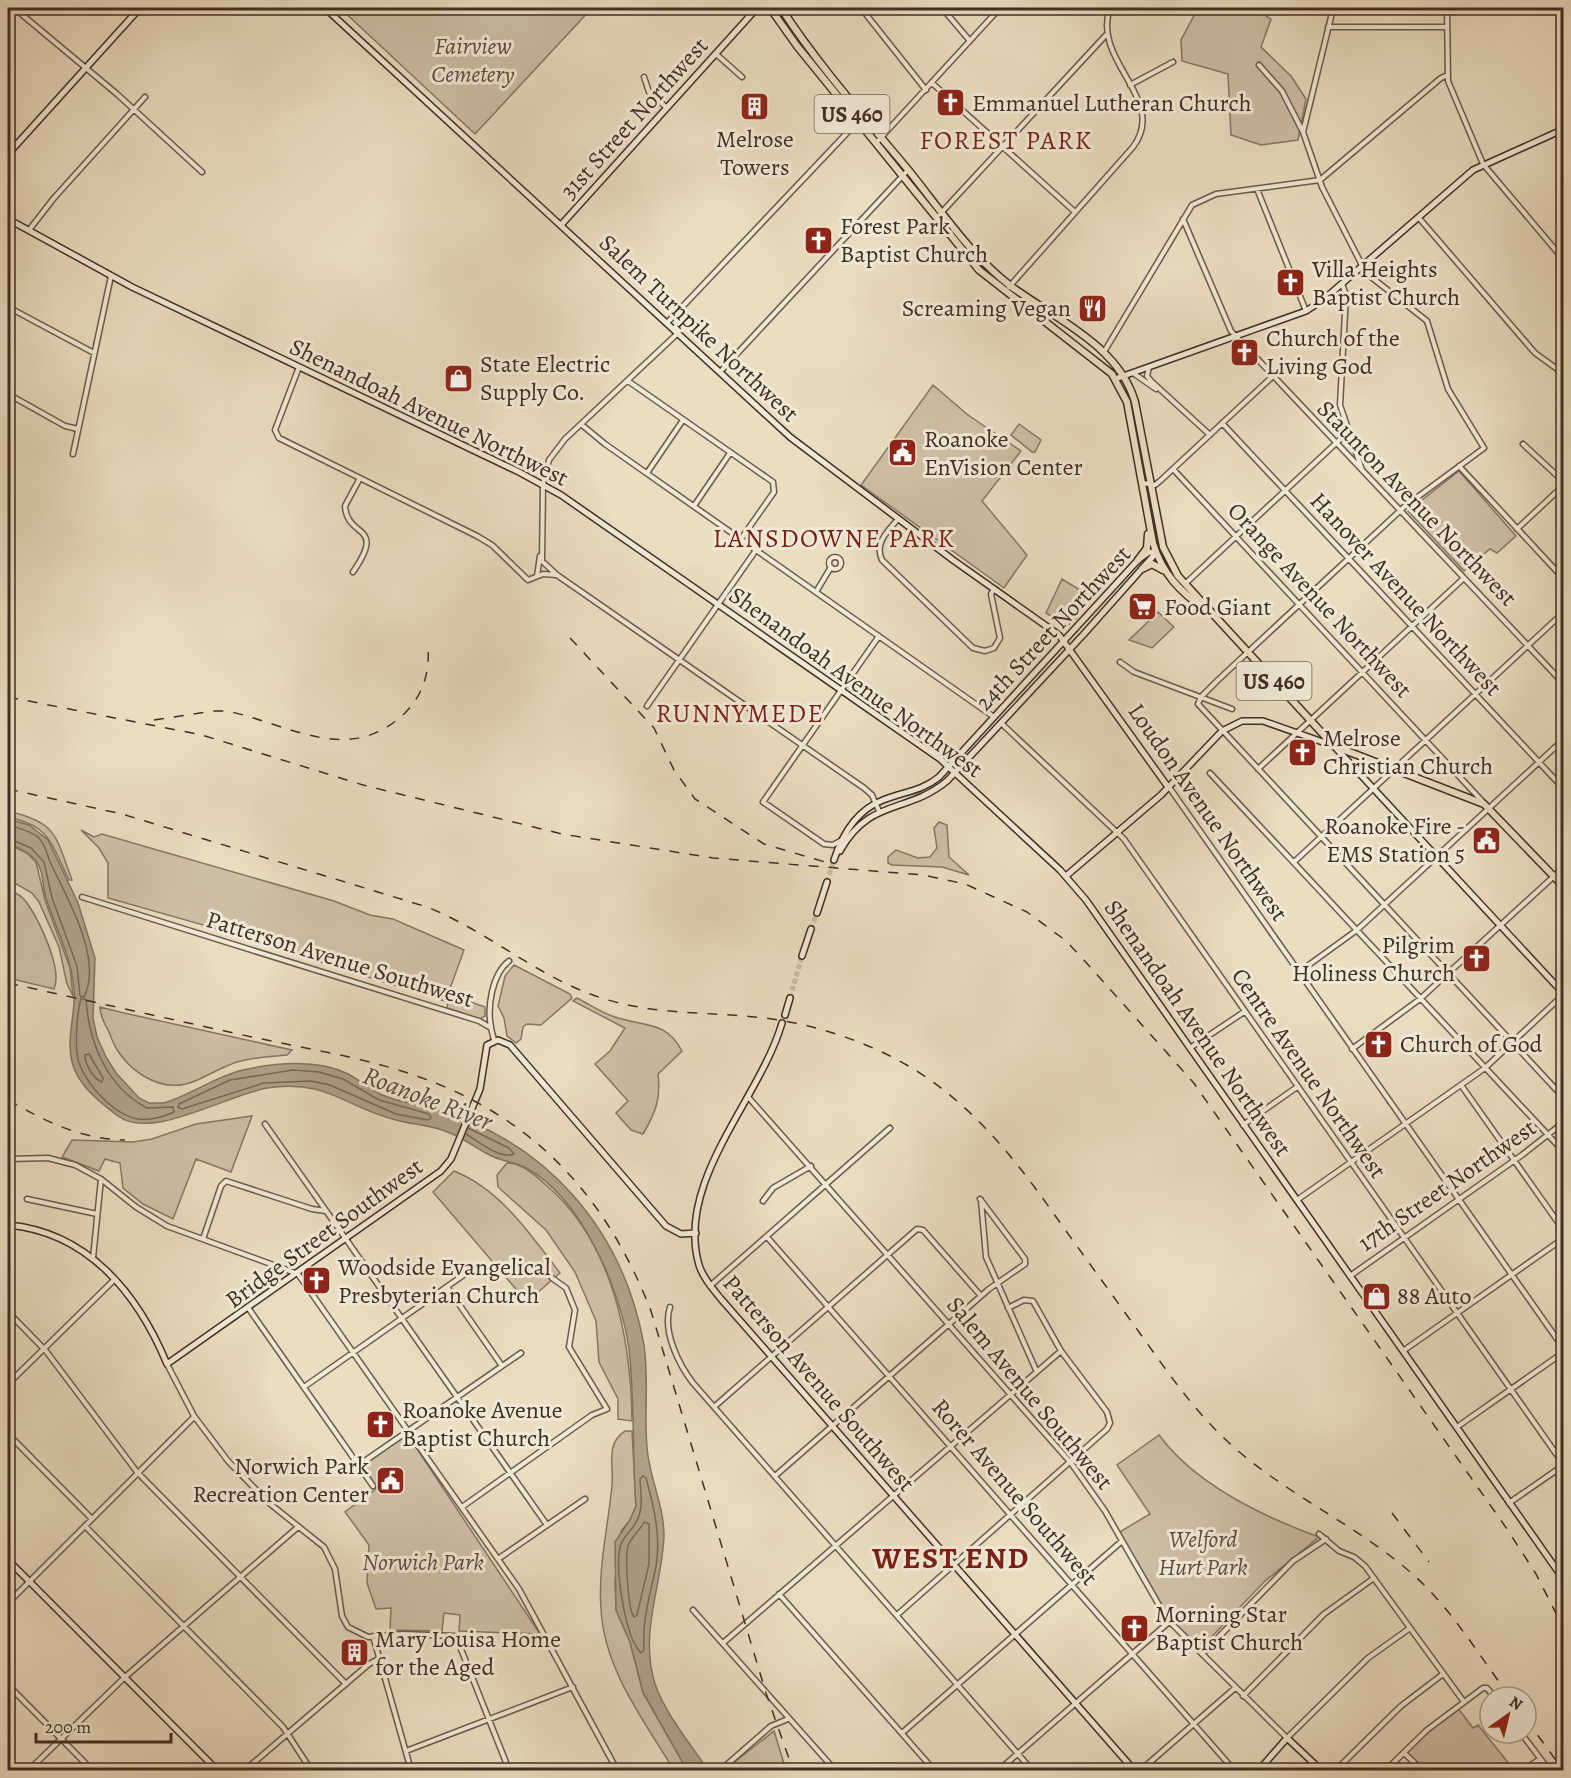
<svg xmlns="http://www.w3.org/2000/svg" width="1571" height="1778" font-family="Alegreya,serif">
	<rect width="100%" height="100%" fill="#eaddc0"/>
	<filter id="stains"><feTurbulence type="fractalNoise" baseFrequency=".00333" numOctaves="4"/><feColorMatrix values="0 0 0 0 .2 0 0 0 0 .09 0 0 0 0 .02 0 0 0 .5 -.17"/></filter>
	<radialGradient id="worn" r=".72"><stop offset=".6" stop-color="#630" stop-opacity="0"/><stop offset="1" stop-color="#630" stop-opacity=".3"/></radialGradient>
	<path fill="#cdbfa6" stroke="#867666" stroke-width="1.5" d="M340,8H592L475,134Z
		M1198,8H1269L1266,16L1271,19L1261,47L1291,76L1306,99L1298,140L1261,145L1231,135L1228,74L1182,61L1181,40Z
		M933,385L968,415L1021,451L982,501L1027,555L1004,588L861,485Z
		M1019,424L1041,440L1035,452H1032L1011,435Z
		M1459,471L1516,536L1497,553L1490,549L1464,571L1408,511Z
		M1062,579L1085,593L1078,616L1067,626L1046,613Z
		M1158,612L1174,627L1152,648L1129,640Z
		M8,811C58,823 55,835 72,880H69C51,844 51,826 8,817Z
		M939,822L947,825L949,857L969,875L942,867L892,865L888,863V857L896,850L918,858L930,857L937,848L934,828Z
		M81,830L94,837L102,834L334,901L370,915L393,919L464,950L448,994L485,1007V1016L480,1019L447,1008L448,1002L279,949L270,944L108,898V863L99,848Z
		M8,844L27,853L36,862L45,900L70,968L73,996L67,984L59,947L39,902L32,893L8,879Z
		M8,889C15,892 22,896 27,903C39,920 63,969 54,989L8,978Z
		M514,965L570,994L572,998L541,1025L527,1024L523,1027L521,1039L516,1043L507,1036L504,1018L498,1006L505,976Z
		M577,998C589,1004 602,1013 615,1017C644,1027 666,1020 682,1051L658,1074C661,1098 656,1112 643,1134L631,1130L616,1113L628,1101L595,1064L610,1051L625,1028L573,1001Z
		M100,1007L124,1013L292,1050L287,1055C270,1057 254,1057 237,1062C222,1067 209,1075 195,1081C160,1096 122,1068 111,1037C107,1025 100,1020 100,1007Z
		M252,1116L231,1172L196,1159L173,1219L143,1204L123,1188L120,1163L105,1159L99,1171L62,1157L72,1140L133,1142L152,1139L196,1124Z
		M507,1163C523,1163 535,1176 546,1185C613,1242 631,1338 632,1421L618,1419V1399L599,1362L596,1321L575,1272L546,1230L498,1187L497,1175Z
		M454,1171C500,1189 531,1235 560,1273L527,1302L433,1192Z
		M625,1431H632L636,1506L630,1520L621,1531L615,1582L616,1610L630,1642L643,1693L687,1770H674C644,1721 604,1669 601,1609C598,1567 608,1527 612,1486C614,1466 605,1444 625,1431Z
		M407,1434L540,1634L459,1631L460,1615L444,1613L442,1631L390,1630L391,1608L376,1609L367,1583L369,1545L345,1512L377,1488L362,1465Z
		M1159,1435C1195,1484 1264,1517 1319,1537L1265,1581L1201,1648L1169,1622L1118,1533L1150,1514L1117,1465Z
		M1457,1707L1473,1728L1478,1725L1514,1770H1422L1404,1753L1428,1729Z
		M774,1731L786,1770H732V1764Z"/>
	<path fill="#b0a28b" stroke="#837462" stroke-width="1.5" d="M8,819L29,825L48,840L78,903L95,958L93,1018L97,1037L106,1057L116,1073L139,1098L149,1103H164C191,1095 214,1077 243,1070C275,1063 317,1059 348,1074C359,1080 369,1088 380,1094C395,1101 415,1104 431,1108C546,1140 623,1229 644,1345C649,1379 644,1413 647,1447C649,1477 664,1505 664,1536C662,1586 639,1633 655,1684C666,1715 690,1743 708,1770H687L643,1692L630,1642L616,1610L615,1542L630,1520L636,1506C632,1453 635,1401 629,1349C621,1290 581,1197 526,1168C516,1162 505,1162 494,1157C479,1151 466,1139 450,1133C433,1125 414,1125 396,1120C344,1107 328,1079 267,1088C227,1095 151,1141 118,1116C100,1102 78,1086 72,1062C66,1038 76,1013 74,989C71,956 56,929 46,898C42,886 44,871 36,861C29,852 18,847 8,843Z"/>
	<g fill="none" stroke-linecap="round" stroke-linejoin="round">
		<path stroke="#786858" stroke-width="1.5" d="M8,825C18,828 29,830 38,837C46,844 47,857 52,866C68,900 103,959 84,997L80,996L77,966L52,898L44,862L31,848L8,838
			M81,998L86,1000C89,1043 107,1087 147,1108L173,1107L174,1112C163,1117 151,1121 138,1119C114,1115 87,1085 79,1063C74,1049 77,1013 81,998Z
			M89,1054L103,1078L102,1082C93,1079 85,1064 85,1055Z
			M293,1070L319,1072L343,1079L379,1100L429,1114L431,1118L428,1120L396,1114L330,1085L311,1081L264,1083L182,1109L178,1107L179,1104L230,1080Z
			M466,1134C477,1141 501,1160 514,1154L509,1148L468,1128
			M643,1476L646,1478C654,1507 661,1536 656,1566C650,1596 642,1619 644,1650L641,1653C625,1637 615,1570 620,1547C623,1537 630,1532 635,1524C644,1510 641,1495 640,1479Z
			M644,1522L649,1524V1564L637,1615L634,1617C628,1610 625,1557 628,1546C631,1537 640,1531 644,1522Z"/>
		<path stroke="#c8baa1" stroke-width="5" stroke-dasharray="5 2.5" stroke-linecap="butt" d="M827,882L834,860
			M811,929L817,913
			M790,998L802,956"/>
		<defs>
			<path id="street" d="M14,8L117,94L202,172
				M861,8L926,90
				M942,8L970,41
				M1331,8L1332,13L1303,132L1322,187L1366,273L1427,321L1448,389L1484,448L1404,507L1218,680L1201,697L1198,704L1564,1098
				M1447,8L1448,81L1483,164L1564,260
				M1328,27H1447
				M716,54L742,77
				M1259,65L1282,91L1303,132
				M644,77L649,92L667,108
				M932,83L1075,212
				M1130,85L1173,62
				M876,143L1000,8
				M1257,189L1306,311
				M941,213L1106,35
				M1419,218L1535,353L1564,374
				M1183,219L1231,331L1564,684
				M29,230L54,198L145,97
				M1342,284L1346,295L1340,405L1362,470
				M1009,287L1133,147C1169,99 1091,62 1110,8
				M8,307L94,353
				M667,323L864,115
				M678,333L565,439L549,460L543,484L542,561L557,575L864,788L872,795L879,811
				M1104,352L1192,205L1216,194L1320,180L1441,78L1448,75
				M299,367L275,430L279,438L477,536L492,545L528,580L543,574L556,575
				M1149,367L1147,376L1151,381L1210,435
				M720,372L908,170
				M1133,373L1156,389
				M628,381L773,482L774,492L741,539
				M8,394L65,426L78,429
				M1222,423L1564,789
				M582,425L605,444L994,717
				M1523,444L1564,482
				M73,454L111,276
				M1459,466L1564,579
				M1173,469L1483,802
				M647,473L683,420
				M1143,483L1155,485L1160,481L1272,377
				M694,506L730,453
				M898,519C888,531 874,543 882,560L973,648L985,651L994,648L1000,638L991,594L994,589
				M1517,529L1564,485
				M829 563a6 6 0 1 1 12 0a6 6 0 1 1-12 0Z
				M353,572C387,523 347,539 345,506L360,478
				M537,576L540,556
				M1186,583L1348,432
				M816,592L831,567
				M1120,662L1134,672L1232,709
				M647,706L756,550
				M1001,723L1124,839L1564,1465
				M1258,769L1464,578
				M1210,773L1564,1152
				M1169,787L1564,1349
				M840,841L833,845L824,844L763,802L879,636
				M1294,862L1564,612
				M82,897L479,1021L491,1028L494,1040
				M1299,972L1357,930L1564,739
				M491,1027C487,1007 492,974 509,961
				M1190,1048L1244,1012
				M1352,1049L1420,999L1564,867
				M1461,1085L1564,1231
				M749,1098L1071,1463L1105,1511L1167,1619L1287,1738L1368,1658L1410,1628
				M265,1124L547,1525
				M1243,1125L1297,1087
				M8,1159L48,1158L75,1165L101,1179L136,1207L167,1226L298,1274L519,1589L617,1770
				M27,1199L97,1214
				M981,1200L986,1257L1036,1370
				M1297,1200L1485,1068L1564,994
				M763,1201L773,1188L811,1166
				M767,1237L1234,1770
				M203,1239L221,1186L226,1181L312,1209L326,1211
				M93,1258L101,1179
				M1350,1276L1522,1155L1564,1122
				M710,1286L890,1128
				M447,1287L502,1366
				M670,1307C662,1331 679,1365 693,1383L1032,1770
				M249,1309L373,1486
				M8,1312L46,1351L137,1472L346,1684
				M1403,1351L1564,1238
				M167,1364L194,1416L228,1461L269,1503L324,1547L335,1569L342,1616L348,1627L368,1637L403,1634L454,1636L457,1639L509,1770
				M8,1384L114,1280
				M304,1387L475,1267
				M714,1407L917,1229L923,1230L981,1296
				M1457,1427L1564,1352
				M8,1434L92,1519
				M359,1465L521,1353
				M775,1476L989,1289L1025,1264V1259L980,1199
				M1509,1503L1564,1465
				M462,1507L592,1415L607,1409L569,1347L575,1310L566,1288L552,1278
				M85,1526L283,1727L311,1770
				M1319,1534L1339,1551L1354,1557L1365,1566L1464,1702
				M498,1559L585,1499
				M779,1594L934,1770
				M8,1603L194,1417
				M693,1610L835,1770
				M897,1615L1107,1429L1110,1423L1107,1412L1061,1351L1033,1301L1024,1300L1008,1308
				M373,1636L411,1770
				M723,1643L1061,1351
				M1202,1654L1293,1561L1326,1539
				M8,1685L92,1770
				M1243,1696L1324,1614L1374,1578
				M902,1733L1122,1541
				M1521,1733L1549,1770
				M406,1751L573,1687
				M1404,1753L1422,1770
				M723,1768L771,1726L788,1719
				M29,1770L124,1678L298,1527
				M245,1770L369,1664L379,1659
				M999,1770L1169,1622
				M1141,1770L1235,1688
				M1336,1770L1401,1706L1443,1674
				M1386,1770L1427,1730L1483,1688H1487L1494,1697
				M1524,1770L1540,1759"/>
			<path id="secondary" d="M325,8L790,437L953,560L1059,635L1168,787
				M8,154L140,8
				M8,219L132,287L519,472L561,495L940,759L1060,870L1086,900L1564,1580
				M561,225L757,8
				M1115,379L1306,311L1323,300L1473,170L1564,129
				M840,851C869,798 907,814 947,781L1083,635L1156,553
				M834,860C842,835 857,810 883,800C903,792 922,791 939,777L1138,560L1149,552L1156,553
				M1066,876L1161,795L1222,731L1242,721H1263L1334,746L1564,994
				M817,913L827,882
				M802,956L811,929
				M785,1015L790,998
				M782,1023C760,1099 675,1181 699,1265C703,1278 713,1289 721,1299L1134,1770
				M8,1225C88,1232 138,1294 167,1364L441,1171L451,1159L480,1089L487,1045L498,1040L510,1045L666,1226L681,1234L696,1233
				M8,1560L217,1770
				M1259,1770L1287,1738L1321,1770"/>
			<path id="primary" d="M770,8L797,46L979,270L1112,374L1127,402L1153,543C1162,573 1180,592 1206,610
				M781,8C818,65 866,119 910,172C941,211 972,257 1012,287C1056,319 1119,346 1135,402L1163,547L1178,576L1334,746L1484,804L1564,887
				M1138,560L1147,548L1148,534
				M1142,569L1152,564L1163,570"/>
		</defs>
		<use href="#street" stroke="#6a5a4c" stroke-width="7"/>
		<use href="#secondary" stroke="#402e25" stroke-width="8"/>
		<use href="#primary" stroke="#402e25" stroke-width="9"/>
		<use href="#street" stroke="#f1e9d6" stroke-width="4"/>
		<use href="#secondary" stroke="#f1e9d6" stroke-width="5"/>
		<use href="#primary" stroke="#eaddc0" stroke-width="6"/>
		<path stroke="#402e25" stroke-width="1.5" stroke-dasharray="10 10" stroke-linecap="butt" d="M570,638L654,728L674,770L695,799L764,844L825,862
			M8,697L202,735L363,785L562,834L713,858L923,875L965,884L1027,912L1065,940L1083,959L1193,1082L1507,1529L1536,1574L1564,1629
			M154,720L213,711H227C290,724 348,767 405,713C423,695 430,672 428,646
			M8,789L122,814L427,907C490,932 542,981 608,1000C655,1014 705,1012 754,1017C802,1021 851,1036 894,1058C967,1096 1015,1158 1061,1224C1087,1260 1113,1296 1139,1332C1162,1364 1185,1398 1212,1426C1269,1487 1347,1518 1409,1571C1450,1606 1478,1654 1510,1697
			M8,983C89,1001 170,1019 252,1037C312,1050 375,1059 433,1082C542,1125 609,1203 651,1311L766,1693L793,1770
			M8,1100C47,1122 80,1139 125,1140
			M1392,1513L1429,1562
			M1526,1719L1563,1770"/>
	</g>
	<defs>
		<symbol id="church-square" viewBox="-11 -11 22 22"><rect x="-9" y="-9" width="18" height="18" rx="4" fill="#8f2418" stroke="#f1e9d6"/><path d="M-1.2-6h2.4v3.5h3.3v2.4h-3.3V6h-2.4V-.1h-3.3v-2.4h3.3Z" fill="#fff"/></symbol>
		<symbol id="building-square" viewBox="-11 -11 22 22"><rect x="-9" y="-9" width="18" height="18" rx="4" fill="#8f2418" stroke="#f1e9d6"/><path d="M-4-6H4V6H1V3H-1V6H-4ZM-2.5-4.3h1.7v1.8h-1.7ZM.8-4.3h1.7v1.8H.8ZM-2.5-1h1.7V.8h-1.7ZM.8-1h1.7V.8H.8Z" fill="#fff"/></symbol>
		<symbol id="restaurant-square" viewBox="-11 -11 22 22"><rect x="-9" y="-9" width="18" height="18" rx="4" fill="#8f2418" stroke="#f1e9d6"/><path d="M-5-6h1v4h1v-4h1v4h1v-4h1v5L-1.5 .5V6h-2V.5L-5-1ZM5-6V6H3V1.5H1.5Q1.5-4 5-6Z" fill="#fff"/></symbol>
		<symbol id="shop-square" viewBox="-11 -11 22 22"><rect x="-9" y="-9" width="18" height="18" rx="4" fill="#8f2418" stroke="#f1e9d6"/><path d="M-5-2.5h2.3a2.7 3.5 0 0 1 5.4 0H5L5.5 6h-11ZM-1.5-2.5h3a1.5 2.3 0 0 0-3 0Z" fill="#fff"/></symbol>
		<symbol id="civic-square" viewBox="-11 -11 22 22"><rect x="-9" y="-9" width="18" height="18" rx="4" fill="#8f2418" stroke="#f1e9d6"/><path d="M-.6-6.5H3V-4.5H.6V-3L4-1V1h2V6H-6V1h2V-1L-.6-3ZM-1.2 2.5V6h2.4V2.5Z" fill="#fff"/></symbol>
		<symbol id="supermarket-square" viewBox="-11 -11 22 22"><rect x="-9" y="-9" width="18" height="18" rx="4" fill="#8f2418" stroke="#f1e9d6"/><path d="M-6-5.5h2.5l.6 2H6L4.5 2H-2.5L-4.4-4H-6ZM-1.5 3.2a1.3 1.3 0 1 0 .1 0ZM3 3.2a1.3 1.3 0 1 0 .1 0Z" fill="#fff"/></symbol>
	</defs>
	<g fill-rule="evenodd">
		<use href="#church-square" x="934" y="86" width="33" height="33"/>
		<use href="#building-square" x="738" y="90" width="33" height="33"/>
		<use href="#church-square" x="802" y="224" width="33" height="33"/>
		<use href="#church-square" x="1274" y="266" width="33" height="33"/>
		<use href="#restaurant-square" x="1076" y="292" width="33" height="33"/>
		<use href="#church-square" x="1228" y="336" width="33" height="33"/>
		<use href="#shop-square" x="442" y="362" width="33" height="33"/>
		<use href="#civic-square" x="886" y="436" width="33" height="33"/>
		<use href="#supermarket-square" x="1126" y="590" width="33" height="33"/>
		<use href="#church-square" x="1286" y="736" width="33" height="33"/>
		<use href="#civic-square" x="1470" y="824" width="33" height="33"/>
		<use href="#church-square" x="1460" y="942" width="33" height="33"/>
		<use href="#church-square" x="1362" y="1028" width="33" height="33"/>
		<use href="#church-square" x="300" y="1264" width="33" height="33"/>
		<use href="#shop-square" x="1360" y="1280" width="33" height="33"/>
		<use href="#church-square" x="364" y="1408" width="33" height="33"/>
		<use href="#civic-square" x="374" y="1464" width="33" height="33"/>
		<use href="#church-square" x="1118" y="1612" width="33" height="33"/>
		<use href="#building-square" x="338" y="1636" width="33" height="33"/>
	</g>
	<g text-anchor="middle" stroke-width="6" stroke-linejoin="round" paint-order="stroke">
		<g fill="#f1e9d6" stroke="#75665a" stroke-width="1.5">
			<rect x="814.5" y="95" width="75" height="38" rx="4.5"/>
			<rect x="1236.5" y="662" width="75" height="38" rx="4.5"/>
		</g>
		<g font-size="22" font-weight="bold" fill="#402e25">
			<text x="852" y="122">US 460</text>
			<text x="1274" y="689">US 460</text>
		</g>
		<g font-size="24" font-style="italic" fill="#5c4b3f" stroke="#f1e9d6">
			<text x="473" y="54">Fairview<tspan x="473" dy="28">Cemetery</tspan></text>
			<text x="1203" y="1547">Welford<tspan x="1203" dy="28">Hurt Park</tspan></text>
			<text x="423" y="1570">Norwich Park</text>
		</g>
		<g font-size="24" fill="#402e25" stroke="#f1e9d6" text-anchor="start">
			<text x="972" y="111">Emmanuel Lutheran Church</text>
			<text x="755" y="147" text-anchor="middle">Melrose<tspan x="755" dy="28">Towers</tspan></text>
			<text x="840" y="234">Forest Park<tspan x="840" dy="28">Baptist Church</tspan></text>
			<text x="1312" y="277">Villa Heights<tspan x="1312" dy="28">Baptist Church</tspan></text>
			<text x="1071" y="316" text-anchor="end">Screaming Vegan</text>
			<text x="1266" y="346">Church of the<tspan x="1266" dy="28">Living God</tspan></text>
			<text x="480" y="372">State Electric<tspan x="480" dy="28">Supply Co.</tspan></text>
			<text x="924" y="447">Roanoke<tspan x="924" dy="28">EnVision Center</tspan></text>
			<text x="1164" y="615">Food Giant</text>
			<text x="1323" y="746">Melrose<tspan x="1323" dy="28">Christian Church</tspan></text>
			<text x="1465" y="834" text-anchor="end">Roanoke Fire -<tspan x="1465" dy="28">EMS Station 5</tspan></text>
			<text x="1455" y="953" text-anchor="end">Pilgrim<tspan x="1455" dy="28">Holiness Church</tspan></text>
			<text x="1400" y="1052">Church of God</text>
			<text x="338" y="1275">Woodside Evangelical<tspan x="338" dy="28">Presbyterian Church</tspan></text>
			<text x="1397" y="1304">88 Auto</text>
			<text x="402" y="1418">Roanoke Avenue<tspan x="402" dy="28">Baptist Church</tspan></text>
			<text x="369" y="1474" text-anchor="end">Norwich Park<tspan x="369" dy="28">Recreation Center</tspan></text>
			<text x="1155" y="1622">Morning Star<tspan x="1155" dy="28">Baptist Church</tspan></text>
			<text x="375" y="1647">Mary Louisa Home<tspan x="375" dy="28">for the Aged</tspan></text>
		</g>
		<g font-size="24" fill="#402e25" stroke="#f1e9d6">
			<text transform="translate(634 118) rotate(-48)" y="8">31st Street Northwest</text>
			<text transform="translate(699 328) rotate(43)" y="8">Salem Turnpike Northwest</text>
			<text transform="translate(429 412) rotate(26)" y="8">Shenandoah Avenue Northwest</text>
			<text transform="translate(1417 503) rotate(46)" y="8">Staunton Avenue Northwest</text>
			<text transform="translate(1406 594) rotate(47)" y="8">Hanover Avenue Northwest</text>
			<text transform="translate(1320 600) rotate(47)" y="8">Orange Avenue Northwest</text>
			<text transform="translate(1053 628) rotate(-47)" y="8">24th Street Northwest</text>
			<text transform="translate(856 682) rotate(36)" y="8">Shenandoah Avenue Northwest</text>
			<text transform="translate(1208 812) rotate(55)" y="8">Loudon Avenue Northwest</text>
			<text transform="translate(340 959) rotate(17)" y="8">Patterson Avenue Southwest</text>
			<text transform="translate(1198 1028) rotate(55)" y="8">Shenandoah Avenue Northwest</text>
			<text transform="translate(1309 1073) rotate(55)" y="8">Centre Avenue Northwest</text>
			<text transform="translate(1447 1185) rotate(-35)" y="8">17th Street Northwest</text>
			<text transform="translate(324 1233) rotate(-36)" y="8">Bridge Street Southwest</text>
			<text transform="translate(819 1383) rotate(49)" y="8">Patterson Avenue Southwest</text>
			<text transform="translate(1030 1393) rotate(50)" y="8">Salem Avenue Southwest</text>
			<text transform="translate(1015 1492) rotate(49)" y="8">Rorer Avenue Southwest</text>
		</g>
		<g font-size="26" letter-spacing="1.5" fill="#7a1f14" stroke="#f1e9d6">
			<text x="1006" y="149">FOREST PARK</text>
			<text x="834" y="547">LANSDOWNE PARK</text>
			<text x="740" y="722">RUNNYMEDE</text>
		</g>
		<g font-size="26" font-style="italic" fill="#5c4b3e" stroke="#f1e9d6">
			<text transform="translate(428 1098) rotate(21)" y="9">Roanoke River</text>
		</g>
		<g font-size="30" font-weight="bold" letter-spacing="1.5" fill="#7a1f14" stroke="#f1e9d6">
			<text x="951" y="1568">WEST END</text>
		</g>
	</g>
	<rect width="1571" height="1778" fill="none" stroke="#eaddc0" stroke-width="30"/>
	<rect x="9" y="9" width="1553" height="1760" fill="none" stroke="#402e25" stroke-width="3"/>
	<rect x="15" y="15" width="1541" height="1748" fill="none" stroke="#402e25" stroke-width="1.5"/>
	<g transform="translate(1508 1715) rotate(34)"><circle r="28" fill="#f1e9d6" stroke="#aa9e8f" stroke-width="1.5"/>
	<path d="M0-4.5L10 22L0 15L-10 22Z" fill="#8f2418"/>
	<text y="-9" font-size="16" font-weight="bold" text-anchor="middle" fill="#402e25">N</text>
	</g>
	<path d="M36 1733v9h135v-9" fill="none" stroke="#402e25" stroke-width="3"/>
	<text x="45" y="1733" font-size="18" fill="#402e25" stroke="#f1e9d6" stroke-width="4.5" paint-order="stroke">200 m</text>
	<rect width="100%" height="100%" filter="url(#stains)"/>
	<rect width="100%" height="100%" fill="url(#worn)"/>
</svg>
